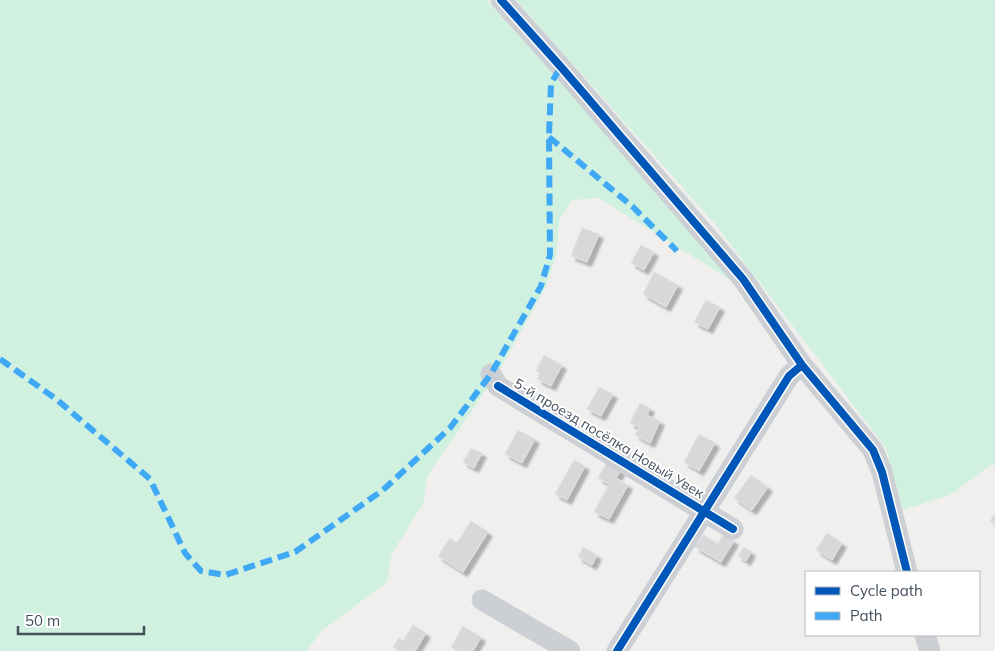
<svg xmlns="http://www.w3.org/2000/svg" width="995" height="651" font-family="Mulish,sans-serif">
	<defs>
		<filter id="shadow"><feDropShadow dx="4.5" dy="4.5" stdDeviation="1" flood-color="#0004"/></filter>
	</defs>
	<rect width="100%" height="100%" fill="#f0efee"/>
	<path fill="#d1f1e0" d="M0,0H486L566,87L737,284L599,198L572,200L559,221L556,256L546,287L499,371L428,475L423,504L392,553L387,582L320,632L307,651H0Z
		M516,0H995V467L992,464L950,495L903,510L886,448L715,224Z"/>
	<path fill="#d8d8da" stroke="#e1e1e1" filter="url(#shadow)" d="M582,228L599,234L587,262L571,256Z
		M641,245L654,252L644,270L631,263Z
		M654,272L678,285L666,307L643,294Z
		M706,300L720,307L708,329L694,322Z
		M544,355L562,365L551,386L537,379L540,373L536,371Z
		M599,387L613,394L601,416L587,409Z
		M640,403L650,408L647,415L660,421L650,443L635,435L639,427L630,423Z
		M518,430L535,439L522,463L505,454Z
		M699,434L715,443L699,471L684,462Z
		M471,448L482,453L474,468L463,462Z
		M574,460L585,466L567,500L555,494Z
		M607,462L621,470L616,478L628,485L609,519L594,512L609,484L598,478Z
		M751,475L768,487L752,510L734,498Z
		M995,513V524L990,521Z
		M471,521L488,532L463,572L438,556L450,538L457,543Z
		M827,533L842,543L832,560L816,550Z
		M723,534L734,541L721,562L695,547L703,535L718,544Z
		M583,547L597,555L592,565L578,557Z
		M744,547L751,552L746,561L738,556Z
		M413,625L426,633L415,651H399L393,647L399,638L403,641Z
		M463,626L481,637L473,651H458L451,647Z"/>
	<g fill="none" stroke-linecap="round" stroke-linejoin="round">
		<path stroke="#cccfd3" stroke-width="21" d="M501,0L561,67L743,279L802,365L873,450L882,472L907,572
			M491,374L498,386L733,529
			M482,600L570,651
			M925,635L930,651
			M617,651L789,376L802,365"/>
		<path stroke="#3fa9f5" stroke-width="6" stroke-dasharray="12 6" stroke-linecap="butt" d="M549,137L633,207L677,251
			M0,359L56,399L150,479L185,553L201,571L225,575L295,552L383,490L450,428L491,374L541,286L550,255L549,137L551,83L561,67"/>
		<defs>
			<path id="cycleway" d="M501,0L561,67L743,279L802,365L873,450L882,472L907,572
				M498,386L733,529
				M617,651L789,376L802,365"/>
		</defs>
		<use href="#cycleway" stroke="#fff" stroke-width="11"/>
		<use href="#cycleway" stroke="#0057b8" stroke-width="8"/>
	</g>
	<g text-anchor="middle" stroke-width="4" stroke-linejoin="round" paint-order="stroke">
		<g font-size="14" fill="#444f5d" stroke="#fff">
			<text transform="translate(609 438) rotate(31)" y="5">5-й проезд посёлка Новый Увек</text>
		</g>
	</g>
	<rect x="805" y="571" width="175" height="65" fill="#ffffff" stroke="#b4b9be"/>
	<rect x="815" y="587" width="25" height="8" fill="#0057b8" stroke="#b4b9be"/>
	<text x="850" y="596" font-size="15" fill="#444f5d">Cycle path</text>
	<rect x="815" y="612" width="25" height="8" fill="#3fa9f5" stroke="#b4b9be"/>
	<text x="850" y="621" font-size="15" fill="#444f5d">Path</text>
	<path d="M18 626v8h126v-8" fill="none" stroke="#444f5d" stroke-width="2.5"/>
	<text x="25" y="626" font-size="15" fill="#444f5d" stroke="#ffffff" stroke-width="4" paint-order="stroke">50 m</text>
</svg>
